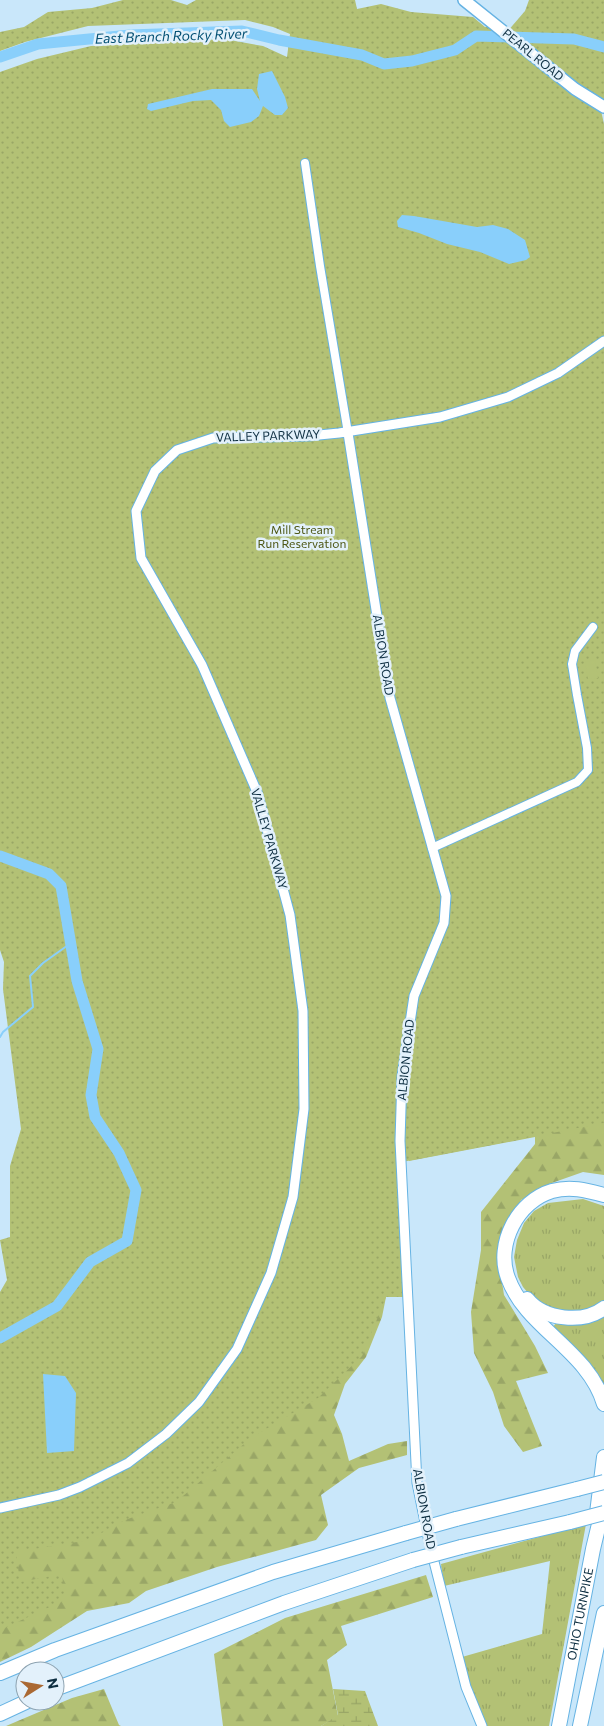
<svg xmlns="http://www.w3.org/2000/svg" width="604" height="1726" font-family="Commissioner,sans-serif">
	<defs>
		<pattern id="grass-tufts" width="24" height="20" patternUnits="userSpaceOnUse" patternTransform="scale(1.25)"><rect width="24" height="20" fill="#b3c175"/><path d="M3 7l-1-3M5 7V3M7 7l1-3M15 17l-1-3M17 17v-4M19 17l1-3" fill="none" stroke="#99a666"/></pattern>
		<pattern id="forest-firs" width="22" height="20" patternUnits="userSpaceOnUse" patternTransform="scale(1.25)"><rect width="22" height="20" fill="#b3c175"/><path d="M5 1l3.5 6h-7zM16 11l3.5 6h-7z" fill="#99a666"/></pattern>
		<pattern id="wetland-marsh" width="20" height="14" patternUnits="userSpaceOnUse" patternTransform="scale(1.25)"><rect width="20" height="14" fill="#b3c175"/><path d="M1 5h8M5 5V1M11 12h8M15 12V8" fill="none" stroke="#99a666"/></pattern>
		<pattern id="park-dots" width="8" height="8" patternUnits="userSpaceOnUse" patternTransform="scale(1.25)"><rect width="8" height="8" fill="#b3c175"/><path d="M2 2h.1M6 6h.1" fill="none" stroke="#99a666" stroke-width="1.8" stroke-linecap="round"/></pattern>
	</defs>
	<rect width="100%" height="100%" fill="#c9e7fa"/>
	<path fill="url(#grass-tufts)" d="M583,1199L604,1206V1304L601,1307L565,1315L534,1300L523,1287L518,1277L514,1257L517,1240L524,1223L534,1211L548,1203Z
		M604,1314V1398L552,1328L557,1322Z
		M586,1524L549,1726H486L471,1692L462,1657L542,1634L550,1561L444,1586L441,1564Z"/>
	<path fill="url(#forest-firs)" d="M604,799V1175L583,1172L549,1184L521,1200L497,1250L504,1295L535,1346L548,1373L516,1381L542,1446L523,1452L504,1426L493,1392L474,1353L471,1312L481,1250V1212L535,1144V1137L409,1161L407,1142Z
		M403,1021L402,1297H386L382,1317L366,1357L345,1384L334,1415L342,1434L349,1461L388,1444L407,1441V1455L359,1468L321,1495L328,1525L316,1540L217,1567L146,1591L129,1603L87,1611L31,1647L0,1662V1524Z
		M426,1575L433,1597L341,1626L347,1645L327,1660L338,1716L321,1726H223L214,1654L285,1618Z
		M104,1689L119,1725L121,1726H6L72,1698Z"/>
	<path fill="url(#wetland-marsh)" d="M333,1689L365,1691L378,1726H321L338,1715Z"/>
	<path fill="url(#park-dots)" d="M123,0H171L187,5L196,0H355L357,9L381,4L411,12L473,17L485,27L497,24L507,32L525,11L529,0H604V107L600,106L604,124V1123L402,1162L408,1297H386L362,1356L318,1398L251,1438L176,1502L125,1520L89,1540L16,1552L20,1582L62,1574L65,1600L0,1630V1292L7,1280L0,1240L10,1237V1166L21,1129L3,989L4,962L0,950V72L37,59L91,46L224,39L263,46L287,57L290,34L273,27L245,20L88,26L25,42L0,51V32L24,27L48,12L92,8Z"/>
	<path fill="#b3c175" d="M595,660L598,678L588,679L585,662Z"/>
	<path fill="#89cffb" d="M272,71L285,97L288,108L282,115H275L263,106L259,116L251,122L230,127L224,121L221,110L211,100L193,101L151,111L147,109L148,104L212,89H252L260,101L257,89L259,74Z
		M402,215L414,216L477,227L493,225L508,229L525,240L530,257L526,260L509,264L480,252L447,244L419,233L398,227L397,221Z
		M43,1374L65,1376L76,1393L74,1451L47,1453Z"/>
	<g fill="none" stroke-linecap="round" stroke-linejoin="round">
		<path stroke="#89cffb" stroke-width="2" d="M0,1037L3,1032L33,1007L30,976L43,963L71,943"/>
		<path stroke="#89cffb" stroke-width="11" d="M0,57L38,44L130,35L242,31L279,40L362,55L384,64L412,61L455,50L476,36L574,39L604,47
			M0,856L49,874L61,886L77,981L98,1049L91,1095L95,1117L119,1153L136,1190L127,1241L90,1262L57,1306L0,1338"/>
		<defs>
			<path id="minor" d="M305,163L320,266L348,433
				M432,848L577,782L588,770L587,748L577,695L572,664L575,651L593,627"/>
			<path id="tertiary" d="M348,433L390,698L446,896L444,923L414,996L402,1076L400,1141L417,1483L429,1542L466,1687L482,1726
				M0,1508L59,1495L80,1487L128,1463L166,1434L199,1402L237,1349L271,1273L293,1197L304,1109L303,1011L290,915L257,792L202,665L141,558L136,511L155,471L177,450L213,438L309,436L339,433L440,417L508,397L558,373L604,341"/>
			<path id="primary" d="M464,0L575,89L604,107"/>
			<g id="motorway">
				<path d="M604,1195C586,1190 570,1186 552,1191C518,1201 495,1244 508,1278C526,1328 588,1350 604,1404"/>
				<path d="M527,1299C544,1320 583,1324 604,1308"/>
				<path d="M597,1513L604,1457"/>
				<path d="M456,1519L577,1489"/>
				<path d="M461,1547L570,1522"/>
				<path d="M0,1673L55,1650L273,1572L406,1533"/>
				<path d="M55,1689L284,1603L413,1560"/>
				<path d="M0,1714L28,1701"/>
				<path id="s1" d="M559,1726L593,1549L604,1503"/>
				<path d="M580,1726L604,1613"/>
			</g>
		</defs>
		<use href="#minor" stroke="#66b3e3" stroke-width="10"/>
		<use href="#tertiary" stroke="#66b3e3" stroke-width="11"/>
		<use href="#primary" stroke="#66b3e3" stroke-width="14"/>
		<use href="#motorway" stroke="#66b3e3" stroke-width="16"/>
		<use href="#minor" stroke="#fff" stroke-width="8"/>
		<use href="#tertiary" stroke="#fff" stroke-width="9"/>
		<use href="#primary" stroke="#fff" stroke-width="11"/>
		<use href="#motorway" stroke="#fff" stroke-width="14"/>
		<defs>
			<path id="motorway-bridge" d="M577,1489L604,1482
				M570,1522L604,1513
				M406,1533L456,1519
				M413,1560L461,1547"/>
		</defs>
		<use href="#motorway-bridge" stroke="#66b3e3" stroke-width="16" stroke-linecap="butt"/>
		<use href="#motorway-bridge" stroke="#fff" stroke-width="14"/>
	</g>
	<g text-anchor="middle" stroke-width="5" stroke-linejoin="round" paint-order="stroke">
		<g font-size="12" fill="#0d2e41" stroke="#e3f1fb">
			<text transform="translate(533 55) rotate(39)" y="4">PEARL ROAD</text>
			<text transform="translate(268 436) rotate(-2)" y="4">VALLEY PARKWAY</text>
			<text transform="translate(383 655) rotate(81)" y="4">ALBION ROAD</text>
			<text transform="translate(269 839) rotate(74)" y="4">VALLEY PARKWAY</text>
			<text transform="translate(406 1060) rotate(-84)" y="4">ALBION ROAD</text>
			<text transform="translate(424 1509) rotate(80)" y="4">ALBION ROAD</text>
			<text dy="4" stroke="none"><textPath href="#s1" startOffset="114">OHIO TURNPIKE</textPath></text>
		</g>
		<g font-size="12" fill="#4e5715" stroke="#e3f1fb">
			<text x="302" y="534">Mill Stream<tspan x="302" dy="14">Run Reservation</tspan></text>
		</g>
		<g font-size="14" font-style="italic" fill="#055175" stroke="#e3f1fb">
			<text transform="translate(171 36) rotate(-2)" y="5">East Branch Rocky River</text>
		</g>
	</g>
	<g transform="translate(40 1686) rotate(79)"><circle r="24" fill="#e3f1fb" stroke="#8da3b1"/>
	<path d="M0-4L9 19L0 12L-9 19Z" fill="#aa6933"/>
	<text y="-8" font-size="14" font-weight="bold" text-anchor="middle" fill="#0d2e41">N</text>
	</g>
</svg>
